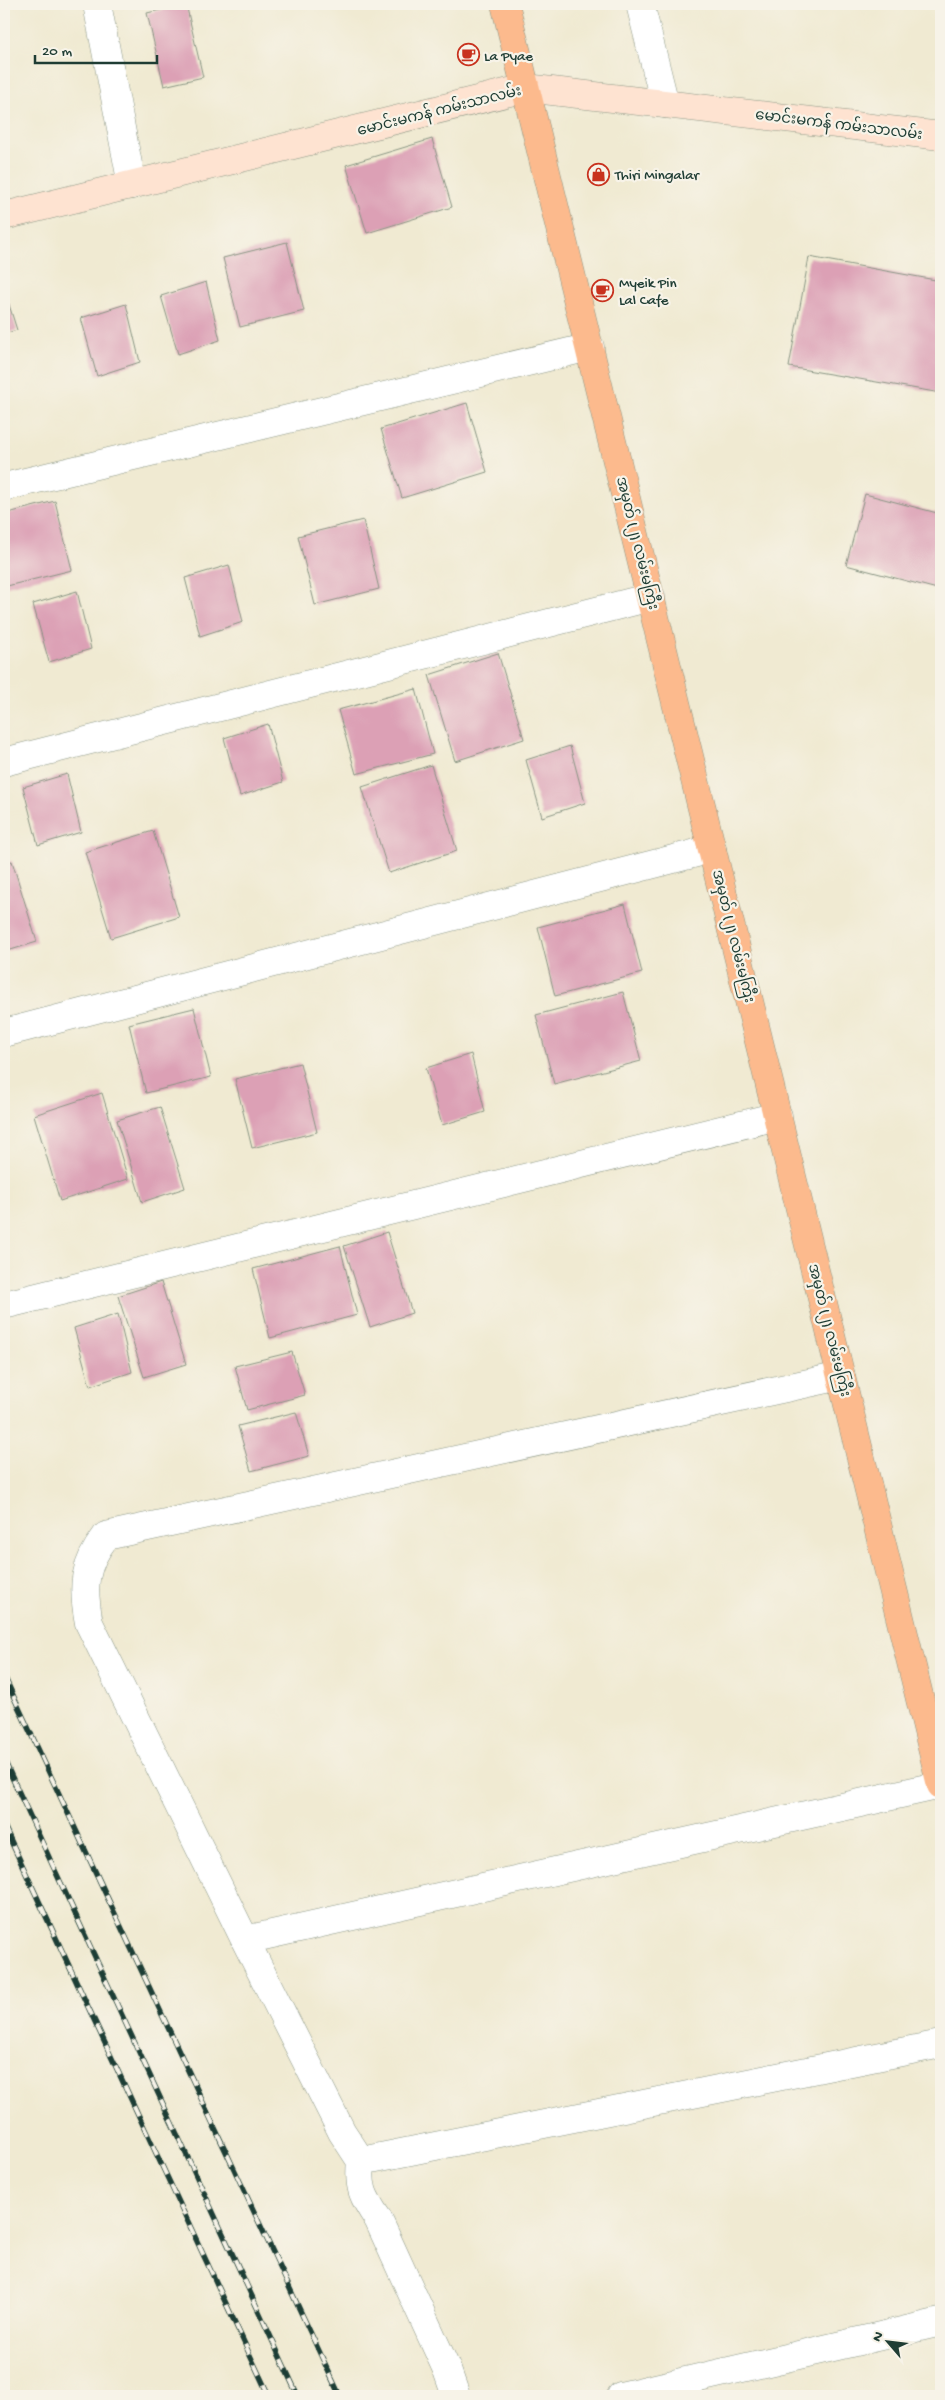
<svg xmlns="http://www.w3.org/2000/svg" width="945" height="2400" font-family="'Gochi Hand','Noto Sans Myanmar',sans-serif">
	<rect width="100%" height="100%" fill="#f7f3e8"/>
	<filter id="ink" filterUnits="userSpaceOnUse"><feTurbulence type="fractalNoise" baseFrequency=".02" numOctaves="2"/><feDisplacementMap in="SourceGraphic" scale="10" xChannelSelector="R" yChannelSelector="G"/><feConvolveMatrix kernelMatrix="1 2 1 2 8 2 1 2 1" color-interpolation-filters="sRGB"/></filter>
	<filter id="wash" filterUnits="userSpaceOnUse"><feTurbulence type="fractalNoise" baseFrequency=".0096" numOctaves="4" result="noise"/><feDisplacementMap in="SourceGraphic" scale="20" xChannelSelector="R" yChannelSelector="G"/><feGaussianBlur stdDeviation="1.12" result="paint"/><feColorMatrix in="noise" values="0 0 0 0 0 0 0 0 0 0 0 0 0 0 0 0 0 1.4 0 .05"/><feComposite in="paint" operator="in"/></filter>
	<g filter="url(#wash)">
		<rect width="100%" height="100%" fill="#f0ead2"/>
		<g id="blocks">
			<path fill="#dca0b5" d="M186,4L203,77L164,86L147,13Z
				M432,139L452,207L367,233L346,165Z
				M287,242L304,311L240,327L223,258Z
				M809,257L941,281V393L789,367Z
				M206,282L220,340L178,354L161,296Z
				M4,289L17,330L4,334Z
				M126,304L140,362L97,376L81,318Z
				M467,403L487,472L402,498L381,429Z
				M865,494L941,514V590L846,565Z
				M55,501L72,570L7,586L4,573V514Z
				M363,520L379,589L315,605L298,536Z
				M229,565L243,622L200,636L185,578Z
				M77,591L91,649L49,662L33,604Z
				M498,653L524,739L455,761L429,675Z
				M416,689L433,754L356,774L338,710Z
				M268,724L283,782L240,796L224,738Z
				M570,746L585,803L542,817L526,760Z
				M431,765L457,851L389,873L362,787Z
				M67,774L81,832L38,845L23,787Z
				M153,831L179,917L111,938L85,852Z
				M12,861L37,942L4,952V863Z
				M625,904L642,973L555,996L538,927Z
				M623,992L641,1061L554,1084L536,1015Z
				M194,1008L211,1077L146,1093L129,1024Z
				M471,1054L485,1112L442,1125L426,1068Z
				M300,1063L317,1132L252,1148L235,1079Z
				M102,1093L128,1179L60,1201L34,1115Z
				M160,1107L185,1188L142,1202L117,1120Z
				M387,1232L412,1313L370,1327L344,1246Z
				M340,1246L357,1315L270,1338L253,1269Z
				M161,1282L186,1364L144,1377L118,1296Z
				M118,1314L132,1372L90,1386L74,1328Z
				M292,1352L305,1395L247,1410L235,1366Z
				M296,1412L309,1456L251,1471L238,1426Z"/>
		</g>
	</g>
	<g filter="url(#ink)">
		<use href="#blocks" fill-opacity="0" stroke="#889483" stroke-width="1"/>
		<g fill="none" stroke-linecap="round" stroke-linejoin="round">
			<defs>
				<path id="minor" d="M97,4L132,185
					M640,4L665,104
					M4,487L590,347
					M4,762L651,597
					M4,1033L712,849
					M4,1305L778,1116
					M245,1940L941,1785
					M361,2161L941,2044
					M456,2396L447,2370L378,2219C363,2197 358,2188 361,2161L342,2132L245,1940L89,1623C82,1586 83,1566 106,1536L841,1376
					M621,2396L941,2322"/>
				<path id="secondary" d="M4,216L526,88L941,136"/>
				<path id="primary" d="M505,4L941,1785"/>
			</defs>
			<use href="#minor" stroke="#889483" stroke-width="29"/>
			<use href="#secondary" stroke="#889483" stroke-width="29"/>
			<use href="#primary" stroke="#889483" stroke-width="29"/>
			<use href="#minor" stroke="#fff" stroke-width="28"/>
			<use href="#secondary" stroke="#fee3d1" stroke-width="28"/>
			<use href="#primary" stroke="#fcba8d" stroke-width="28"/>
			<defs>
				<path id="rail" d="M4,1676L340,2396
					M4,1760L298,2396
					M4,1826L269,2396"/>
			</defs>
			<use href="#rail" stroke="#1f3d34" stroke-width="5.5"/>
			<use href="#rail" stroke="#f7f3e8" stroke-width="4" stroke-dasharray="11" stroke-linecap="butt"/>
		</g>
	</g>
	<defs>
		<symbol id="cafe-ring" viewBox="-11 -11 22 22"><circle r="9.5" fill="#f7f3e8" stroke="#c8321e" stroke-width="1.5"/><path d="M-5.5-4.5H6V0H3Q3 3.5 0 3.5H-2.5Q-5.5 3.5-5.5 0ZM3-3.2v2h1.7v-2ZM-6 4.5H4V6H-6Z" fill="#c8321e"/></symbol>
		<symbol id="shop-ring" viewBox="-11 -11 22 22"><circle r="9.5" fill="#f7f3e8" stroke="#c8321e" stroke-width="1.5"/><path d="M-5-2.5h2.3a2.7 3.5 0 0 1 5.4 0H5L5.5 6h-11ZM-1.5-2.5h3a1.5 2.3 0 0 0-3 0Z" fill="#c8321e"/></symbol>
	</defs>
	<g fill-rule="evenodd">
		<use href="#cafe-ring" x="456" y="42" width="25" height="25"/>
		<use href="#shop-ring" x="586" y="162" width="25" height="25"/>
		<use href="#cafe-ring" x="590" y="278" width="25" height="25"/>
	</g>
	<g text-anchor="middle" stroke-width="4.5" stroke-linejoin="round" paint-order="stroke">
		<g font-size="15" fill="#1f3d34" stroke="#f7f3e8" text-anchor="start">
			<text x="484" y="60">La Pyae</text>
			<text x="615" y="179">Thiri Mingalar</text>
			<text x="619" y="287">Myeik Pin<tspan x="619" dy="17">Lal Cafe</tspan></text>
		</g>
		<g font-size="15" fill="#1f3d34" stroke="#f7f3e8">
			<text transform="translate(439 110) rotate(-14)" y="5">မောင်းမကန် ကမ်းသာလမ်း</text>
			<text transform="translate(839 124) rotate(7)" y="5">မောင်းမကန် ကမ်းသာလမ်း</text>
			<text transform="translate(638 543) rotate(76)" y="5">အမှတ် (၂) လမ်းမကြီး</text>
			<text transform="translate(734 936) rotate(76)" y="5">အမှတ် (၂) လမ်းမကြီး</text>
			<text transform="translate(830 1330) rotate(76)" y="5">အမှတ် (၂) လမ်းမကြီး</text>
		</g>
	</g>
	<rect width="945" height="2400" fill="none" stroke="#f7f3e8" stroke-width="20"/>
	<g transform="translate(888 2342) rotate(298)" stroke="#f7f3e8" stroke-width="4" paint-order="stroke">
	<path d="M0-4L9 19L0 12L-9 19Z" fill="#1f3d34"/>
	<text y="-8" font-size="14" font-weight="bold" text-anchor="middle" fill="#1f3d34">N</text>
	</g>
	<path d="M35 55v8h122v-8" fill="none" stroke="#1f3d34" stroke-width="2.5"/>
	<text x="42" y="55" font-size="15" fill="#1f3d34" stroke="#f7f3e8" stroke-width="4" paint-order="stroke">20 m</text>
</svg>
